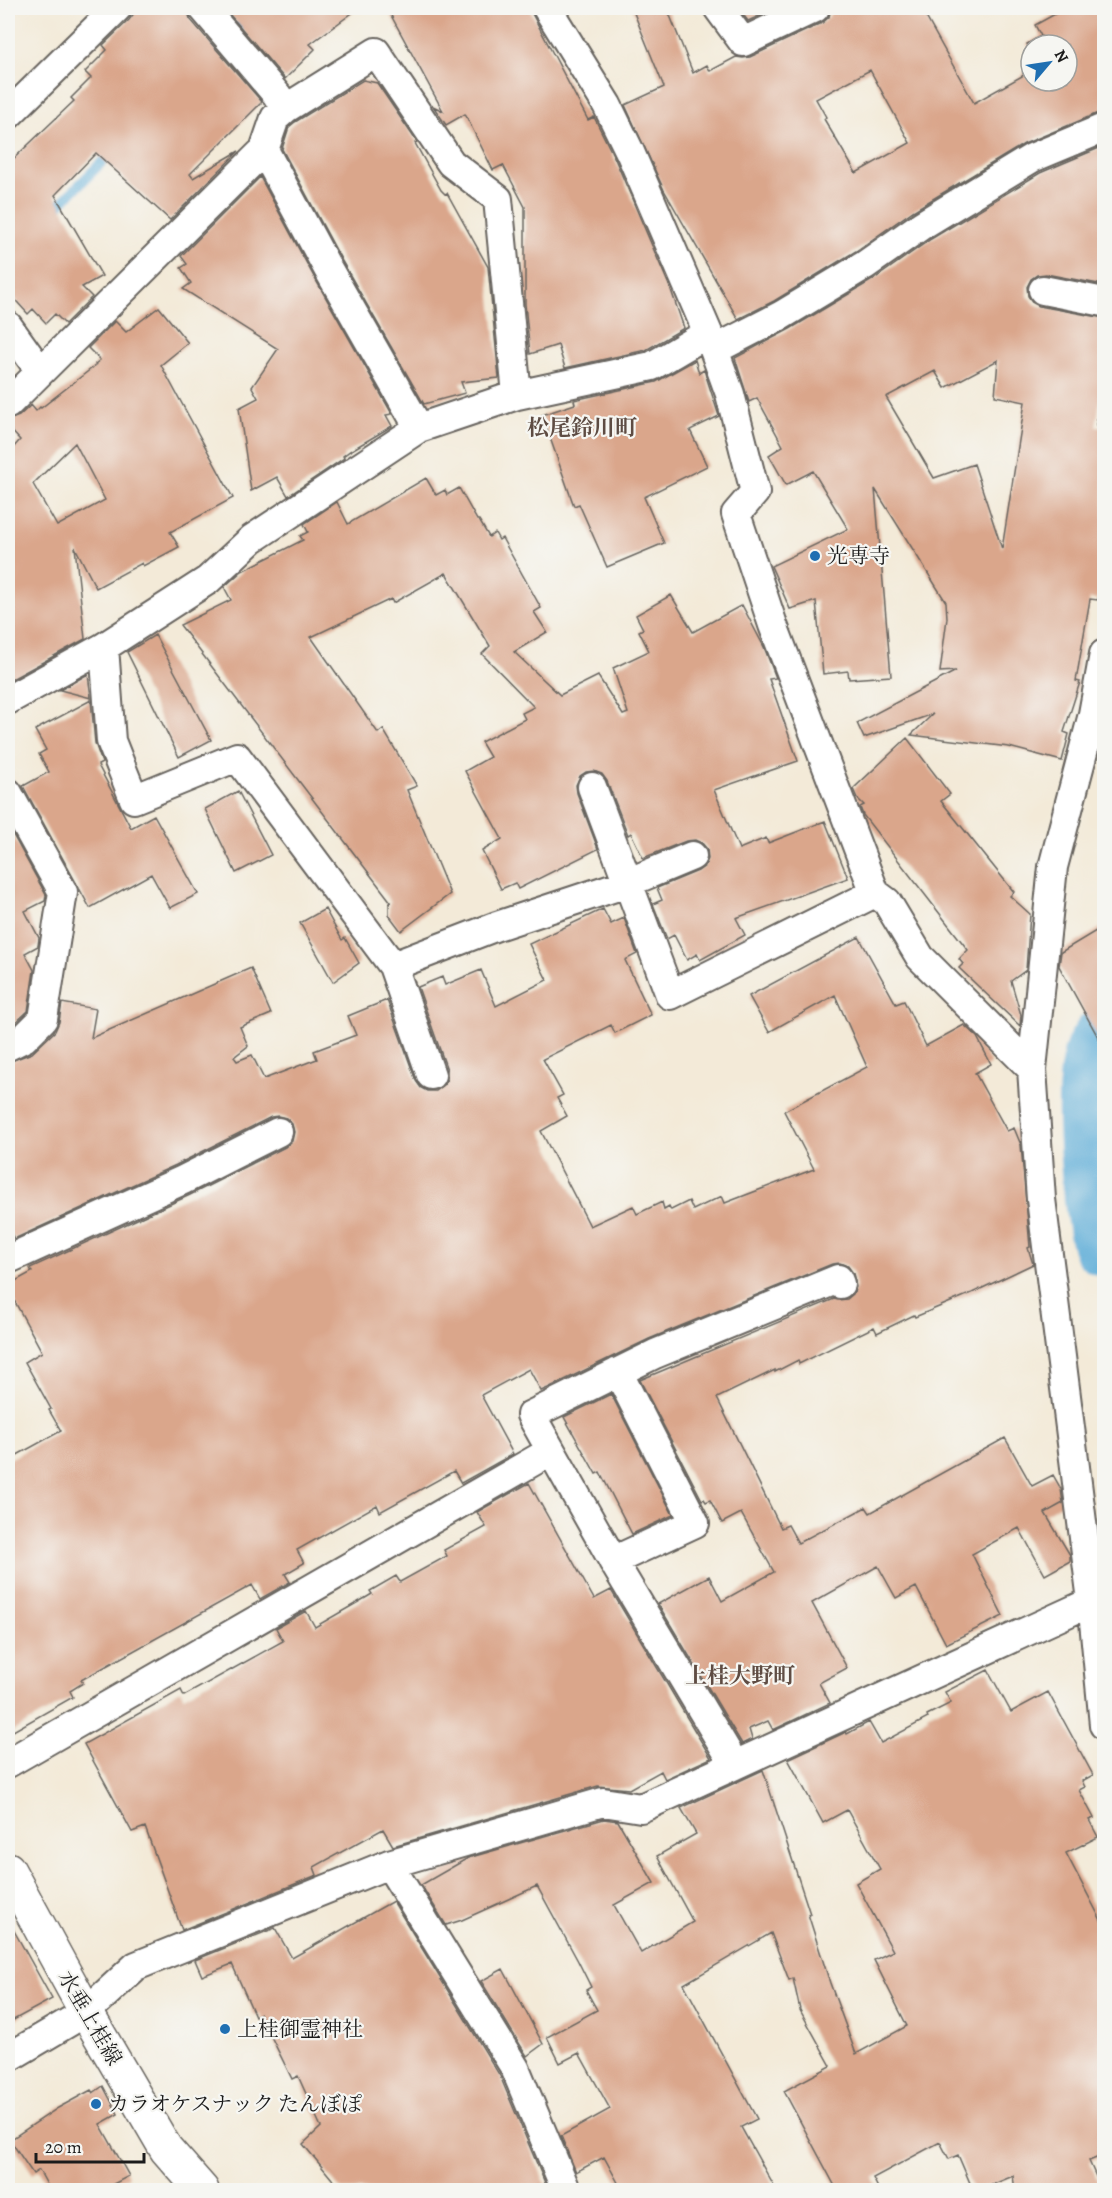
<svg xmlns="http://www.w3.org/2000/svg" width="1112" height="2198" font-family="Alegreya,'Noto Serif JP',serif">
	<rect width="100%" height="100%" fill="#f6f6f2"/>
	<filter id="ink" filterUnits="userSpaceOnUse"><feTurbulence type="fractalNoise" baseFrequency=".0167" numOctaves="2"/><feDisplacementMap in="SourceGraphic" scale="12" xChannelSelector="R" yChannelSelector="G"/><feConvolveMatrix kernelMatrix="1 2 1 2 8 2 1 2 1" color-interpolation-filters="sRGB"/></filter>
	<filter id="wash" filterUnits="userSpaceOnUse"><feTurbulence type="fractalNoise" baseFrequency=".008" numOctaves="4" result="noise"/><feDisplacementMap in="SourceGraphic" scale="24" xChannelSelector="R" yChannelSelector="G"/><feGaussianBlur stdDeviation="1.35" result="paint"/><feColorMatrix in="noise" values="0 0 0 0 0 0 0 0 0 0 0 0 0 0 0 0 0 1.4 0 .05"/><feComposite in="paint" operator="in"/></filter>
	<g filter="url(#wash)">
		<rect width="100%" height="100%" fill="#f3ead8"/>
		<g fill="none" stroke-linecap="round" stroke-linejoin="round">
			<path stroke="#5eadd8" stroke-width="10" d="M206,57L260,8
				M52,212L113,151"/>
			<path stroke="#5eadd8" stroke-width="64" d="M1104,1039C1102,1043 1098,1047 1097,1051C1082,1086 1094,1207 1104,1244"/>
		</g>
		<g id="blocks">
			<path fill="#daa68b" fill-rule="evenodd" d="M138,8H187L190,19L262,102L190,174L193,178L239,151L170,220L96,153L55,195L102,276L82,287L92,297L65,324L55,314L46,323L33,309L28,314L8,292V164L74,101L71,98L91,78L85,72L107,50L103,45L129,20Z
				M224,8H359L310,44L315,49L285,79Z
				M387,8H529L588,120L594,117L615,159L671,290L684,328L646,350L565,368L558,345L530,354L525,304V207L503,165L493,170L465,114L446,125L433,106L443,111Z
				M632,8H667L693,73L707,65L710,71L736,57L743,58L750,57L822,23L829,17L831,8H921L974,103L1024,75L1023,73L1031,68V81H1067V45H1031V51L1027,44L1041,36L1035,25L1066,8H1104V112L1098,113L1024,144L913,211L856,251L774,301L738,319L664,190L625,105L664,87ZM870,70L910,143L856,173L824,119L826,117L816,99Z
				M738,8H777L748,21Z
				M363,80L377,83L417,142L415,143L441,190L445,194L447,193L488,267L499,378L461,382L465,393L424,404L342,261L282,149L289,127L295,122Z
				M1104,146V285L1046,274L1037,275L1031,279L1027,287L1028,296L1033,303L1039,306L1104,318V376L1096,426L1104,427V557L1098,600L1090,599L1076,681L1080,682L1064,732L1069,734L1062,761L1009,747L911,735L933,714L864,738L857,723L956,671L940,672L947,618L946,602L875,489L891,676L849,679L848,671L823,674L816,601L790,609L771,566L848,529L813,471L786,485L769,455L783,446L757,398L749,402L735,358L790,329L874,279L931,239L1040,173ZM998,360L995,396L1025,402L1002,549L974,464L934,478L886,397L935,371L945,388Z
				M260,177L314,277L392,414L386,415L392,426L350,451L343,456L344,458L288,496L277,477L251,491L239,408L258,398L252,387L278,349L183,289L191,283L181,268L187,264L181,256Z
				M159,307L188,343L161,365L233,498L170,532L179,547L143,566L142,563L96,588L75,547L85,639L12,679L8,678V437L13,448L20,440L8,427V420L19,416L31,405L36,411L40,407L41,408L96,365L95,364L100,360L88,348L115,321L126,332ZM75,443L105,500L57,526L33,484Z
				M695,360L699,373L704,370L719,416L690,430L707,466L644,497L664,543L607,567L579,504L574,506L542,415L575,404L574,400L656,382Z
				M426,478L436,495L445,490L447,495L459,488L477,520H479L489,537L495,533L499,540L502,538L541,608L534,612L547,632L514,652L560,695L598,676L623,715L628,713L613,668L649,651L639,631L643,629L636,615L671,595L693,632L742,605L764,647L776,678L769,679L798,761L714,790L739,849L766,838L768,843L825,821L848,878L736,918L745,935L700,960L697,954L687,960L674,935L667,939L653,904L662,900L657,888L698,871L705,866L708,859L707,849L702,843L695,840L686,841L643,858L631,833L628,835L607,781L602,774L594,771L586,772L580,776L576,785L577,793L598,849L518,889L515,883L501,889L482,851L502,839L465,771L490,757L481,742L525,719L522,713L534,707L482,654L490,646L446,573L393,603L391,599L311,637L378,733L383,729L417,786L407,790L450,894L401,931L389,915V904L391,902L180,625L231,600L224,587L242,571L303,540L300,536L308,532L304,524L337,502L348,524Z
				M155,635L211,740L179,757L127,652Z
				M88,674L91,698L60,690Z
				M91,700L95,743L102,763L98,765L131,828L154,815L198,894L170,908L151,874L90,908L23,786L49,772L39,754L46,750L35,730Z
				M907,738L950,794L941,801L1014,892L1010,896L1030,914L1026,970L1011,981L1021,1015L1020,1026L959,968L963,964L959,959L968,950L863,815L860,807L864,805L857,798L853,789Z
				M238,791L271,855L236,873L205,809Z
				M8,826L46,895L45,901L25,911L39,938L38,946L25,953L34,970L28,1011L14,1024L8,1028Z
				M325,909L342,940L345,938L359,963L333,982L300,923Z
				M603,909L611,924L624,918L637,954L625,960L651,1015L615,1033L611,1025L543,1059L563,1095L557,1098L567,1116L541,1131L590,1226L633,1206L637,1214L662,1202L664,1209L669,1206L671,1210L689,1201L693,1210L722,1196L725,1203L814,1169L784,1111L867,1067L835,995L769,1032L749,996L859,937L896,1004L904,1001L926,1046L964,1025L977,1037L991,1064L975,1073L1007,1131L1014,1128L1021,1145L1030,1247L1028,1248L1033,1264L972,1293L915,1317L914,1315L877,1333L874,1327L799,1364L798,1360L775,1372V1370L717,1398L781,1528L788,1525L798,1543L866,1507L870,1513L1005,1438L1032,1486L1053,1475L1061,1489L1063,1503L1045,1513L1070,1555V1561L1045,1575L1019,1528L972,1554L1003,1616L946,1644L916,1587L896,1598L878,1566L812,1603L847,1668L819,1683L830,1703L773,1730L768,1721L749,1729L752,1739L742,1744L658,1604L709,1576L722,1601L774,1572L741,1513L722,1523L710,1500L706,1502L704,1499L702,1500L640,1380L834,1299L838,1300L847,1299L853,1294L856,1287L853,1273L848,1266L840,1263L832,1264L649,1339L548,1388L541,1391L529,1369L481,1395L513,1454L461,1483L454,1471L380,1512L377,1505L297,1550L304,1563L285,1574L290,1582L260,1599L252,1585L81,1680L83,1683L70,1691L73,1697L8,1734V1460L61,1431L49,1410L51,1409L25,1362L42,1352L8,1289V1285L32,1272L30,1268L190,1195L285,1147L292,1141L294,1132L292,1124L286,1118L278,1116L271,1117L176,1165L14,1239L8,1227V1062L32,1053L55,1031L59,1022L62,1003L96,1009L91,1038L251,968L271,1014L240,1027L248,1046L234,1057L237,1061L252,1055L264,1079L317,1059L314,1051L356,1035L348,1016L387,1000L416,1081L421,1088L427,1091H436L444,1085L447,1079V1070L418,987L442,977L445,985L481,970L496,1006L547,980L529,944Z
				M1104,926V1048L1059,966L1061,952Z
				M611,1394L673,1515L632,1534L600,1472L596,1474L564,1417Z
				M529,1483L594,1599L611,1590L711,1758L665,1779L661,1771L629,1789L598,1786L393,1846L383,1829L314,1867L317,1875L182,1930L145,1827L132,1832L84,1744L181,1690L184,1696L283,1641L276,1628L306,1611L315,1627L367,1597L372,1594L370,1591L396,1576L400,1582L447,1556L444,1550L486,1527L477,1512Z
				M988,1670L1011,1712L1048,1692L1093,1775L1082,1781L1085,1787L1079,1790L1094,1818L1089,1820L1098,1837L1066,1853L1104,1926V2155L1089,2161L1102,2190H1015L1013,2176L979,2190H973L958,2155L949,2159L940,2142L873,2178L879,2190H837L784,2091L831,2066L800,2010L793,1978L789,1980L771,1933L684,1984L757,2119L741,2127L776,2190H622L604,2157L576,2172L561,2136L610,2109L579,2053L560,2063L547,2037L597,2010L586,1990L591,1987L578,1961L537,1886L462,1920L446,1925L421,1885L468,1858L604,1819L618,1821L654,1883L614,1905L641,1953L693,1922L657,1856L696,1834L681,1808L763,1770L810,1914H808L830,1983L856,2054L907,2026L874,1960L893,1951L856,1883L880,1869L847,1810L823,1823L788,1759L846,1732L847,1734L869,1722L881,1743L928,1718L927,1715L951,1703L945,1692Z
				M393,1901L500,2076L548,2190H341L303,2144L321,2127L298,2076L292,2079L260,2014L255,2016L232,1964L202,1976L195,1960L275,1928L292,1958Z
				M8,1920L52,1999L8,2023Z
				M503,1969L543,2044L527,2056L481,1981Z
				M103,2086L118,2114L100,2124L129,2176L102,2190H50L39,2170L33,2174L10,2140L58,2108L91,2090L93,2093Z"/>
		</g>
	</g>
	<g filter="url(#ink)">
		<use href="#blocks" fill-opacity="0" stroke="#67645e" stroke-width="1.5"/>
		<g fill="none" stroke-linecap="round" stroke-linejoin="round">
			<defs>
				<path id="minor" d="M203,8L277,95L285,109
					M547,8L607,105L630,152L708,333L730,394L755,492L736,514L773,625L875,893L887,902L920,957L1032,1069
					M718,8L743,42L815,8
					M8,115L117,8
					M264,150L328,269L419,428
					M1043,290L1104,302
					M8,326L40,371
					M714,350L782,315L865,265L922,225L1032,158L1104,128
					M8,404L264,150L275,118L285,109L376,52L451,163L498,199L517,395
					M104,647L111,741L134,799L237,757L393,966L431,1075
					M1104,654L1093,714L1053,867L1032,1069L1041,1199L1092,1601L1104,1725
					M8,700L104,647L208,580L252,539L419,428L517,395L652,366L708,333
					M592,787L670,995L875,893
					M8,793L63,892L43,1019L24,1038L8,1046
					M393,966L497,926L627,883L692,856
					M8,1256L11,1258L183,1180L278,1132
					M613,1561L695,1523L618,1372
					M8,1763L551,1451
					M735,1765L616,1566L531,1415L655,1354L838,1279L840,1284
					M389,1864L515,2068L566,2190
					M8,2058L86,2012L136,1966L389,1864L603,1802L641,1808L1104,1596"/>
				<path id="secondary" d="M8,1869L86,2012L166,2149L202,2190"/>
			</defs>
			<use href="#minor" stroke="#67645e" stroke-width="32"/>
			<use href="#secondary" stroke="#67645e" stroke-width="36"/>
			<use href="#minor" stroke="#fff" stroke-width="28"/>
			<use href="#secondary" stroke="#fff" stroke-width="33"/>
		</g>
	</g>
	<g fill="#1f6fb2" stroke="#f6f6f2" stroke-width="2">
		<circle cx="815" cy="556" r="6"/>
		<circle cx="225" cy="2029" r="6"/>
		<circle cx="96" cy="2104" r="6"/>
	</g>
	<g text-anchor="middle" stroke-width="4.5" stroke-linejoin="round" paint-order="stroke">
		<g font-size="21" fill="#1c1c1c" stroke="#f6f6f2" text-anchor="start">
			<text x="827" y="563">光専寺</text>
			<text x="237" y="2036">上桂御霊神社</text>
			<text x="108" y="2111">カラオケスナック たんぼぽ</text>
		</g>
		<g font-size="21" fill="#1c1c1c" stroke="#f6f6f2">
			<text transform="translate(90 2018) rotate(60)" y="7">水垂上桂線</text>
		</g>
		<g font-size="22" font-weight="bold" fill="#5e4c43" stroke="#f6f6f2">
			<text x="582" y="435">松尾鈴川町</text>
			<text x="740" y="1683">上桂大野町</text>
		</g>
	</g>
	<rect width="1112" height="2198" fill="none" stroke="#f6f6f2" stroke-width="30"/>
	<g transform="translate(1049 63) rotate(61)"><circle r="28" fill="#f6f6f2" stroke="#9f9f9c" stroke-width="1.5"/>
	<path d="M0-4.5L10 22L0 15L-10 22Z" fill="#1f6fb2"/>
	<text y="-9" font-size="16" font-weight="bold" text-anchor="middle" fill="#1c1c1c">N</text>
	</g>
	<path d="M36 2153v9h108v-9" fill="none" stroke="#1c1c1c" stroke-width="3"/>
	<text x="45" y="2153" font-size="18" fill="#1c1c1c" stroke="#f6f6f2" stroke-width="4.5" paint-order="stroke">20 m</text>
</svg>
